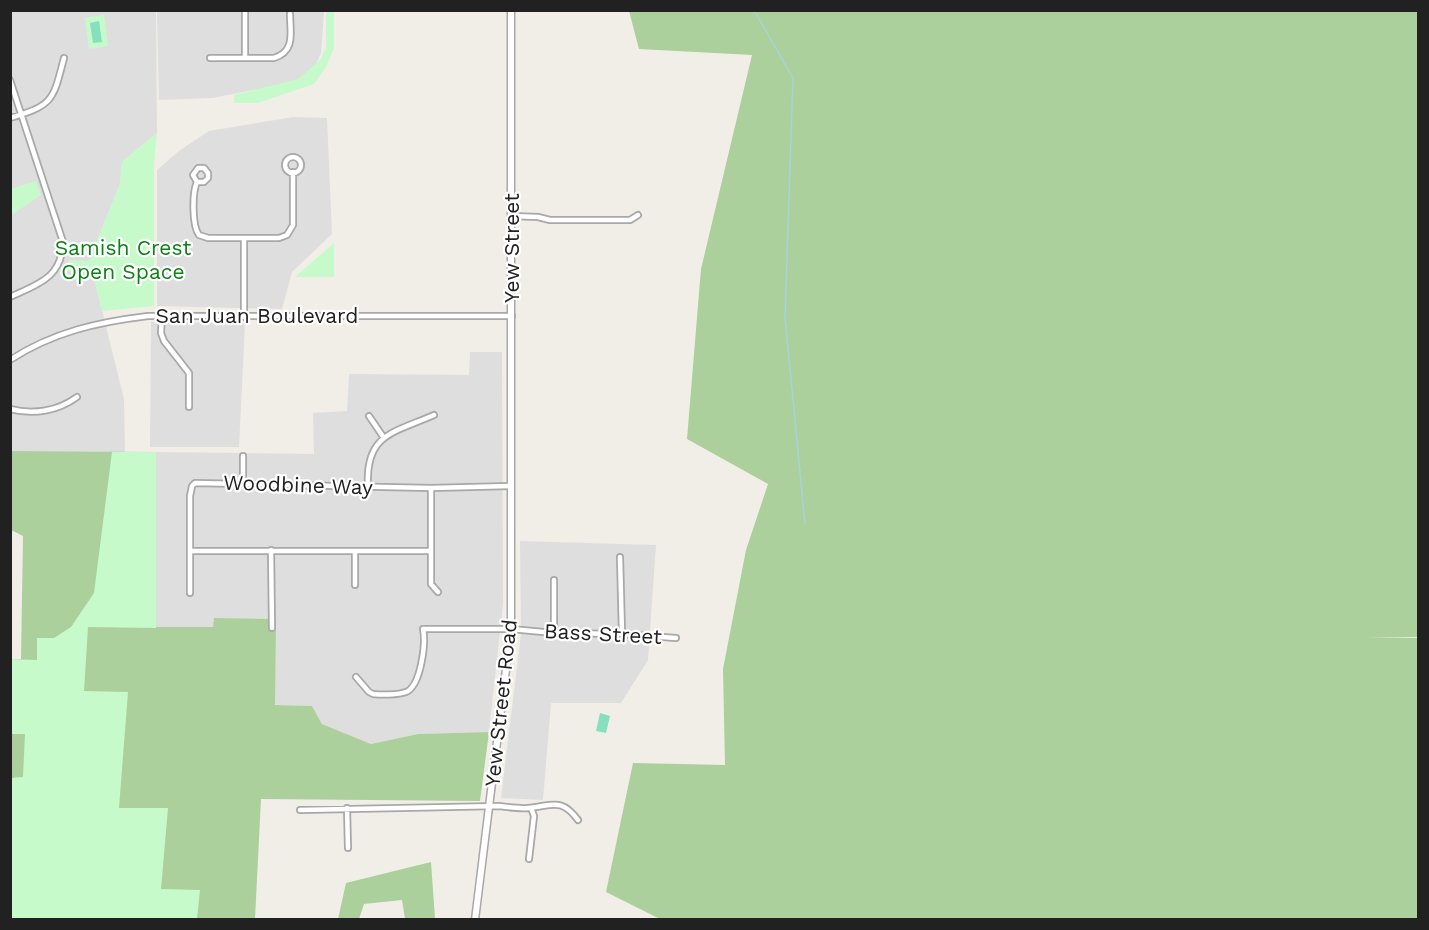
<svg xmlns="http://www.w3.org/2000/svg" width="1429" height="930" font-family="'Work Sans',sans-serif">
	<rect width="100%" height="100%" fill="#f1eee8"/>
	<path fill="#dfdede" d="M11,11H156L157,133L122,162L120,184L89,261L65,270L93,274L124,399L125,452L11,451Z
		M157,11H324L321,53L313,71L296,82L212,98L159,100Z
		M293,117L327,118L332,234L292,272L282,309L157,306V170L179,151L209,131Z
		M151,322L245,323L239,447H150Z
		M470,352H502L503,604L489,732L418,734L371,744L322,724L312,706L274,705L214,618V627L156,628V452L314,454L313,413L347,411L349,374L469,375Z
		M520,541L656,545L648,660L621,703H551L543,800L501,798L521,634Z"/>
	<path fill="#abd09c" d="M629,11H1418V637H1366L1418,638V919L662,920L606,892L633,763L725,765L723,669L746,550L768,484L687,439L701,269L752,55L639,49Z
		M11,451L156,452V627H213L214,618L276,619L275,705L312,706L322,724L371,744L418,734L489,732L480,801L261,799L255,919L11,920L10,659H21L23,536L11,530Z
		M431,862L435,919H405L402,900L364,904L359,919H338L346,883Z"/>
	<path fill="#c6faca" d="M326,11H334V48L326,67L314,84L258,103H234V95L298,79L321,59L326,47Z
		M104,15L108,46L89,49L85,18Z
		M157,133L154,164V306L102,311L93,274L65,271L69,260L89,261L120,184L122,162Z
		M36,181L41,195L13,214L11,212V189Z
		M334,243V277H295Z
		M112,452H156V628L88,627L84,691L128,692L119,808H168L161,889L200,890L197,919H11V778L23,777L25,734H11V659L37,660V638H54L71,627L94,593Z"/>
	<path fill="#86e0be" d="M99,21L102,42L93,43L90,23Z
		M600,713L610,716L606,733L596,731Z"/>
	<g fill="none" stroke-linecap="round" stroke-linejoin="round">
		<path stroke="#a8d2de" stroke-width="1.5" d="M754,10L793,78L785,317L805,524"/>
		<defs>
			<path id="minor" d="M245,57V10
				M210,58H274C296,51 290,32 290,14
				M10,80L63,242C62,278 38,284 10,297
				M10,118C54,105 53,100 64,58
				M285 165a8 8 0 1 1 16 0a8 8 0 1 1-16 0Z
				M197,182H204L208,178V173L204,168H198L193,175L197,182C192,193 192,226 199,235L208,238H279L287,235L293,225V172
				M512,216L538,217L550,220H630L638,215
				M244,238V317
				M162,315L161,333L164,341L189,373V407
				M10,360C53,332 98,322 148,316H512
				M10,409C34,415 58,411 77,397
				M369,416L384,438
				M243,483V456
				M368,487C365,434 393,433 434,415
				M431,488V584L438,592
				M271,550L272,628
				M191,551H430
				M355,551V585
				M620,557L622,634
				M190,593V496L192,486L195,483L431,488L511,486
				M554,633V580
				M356,677L369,692L373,694C381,695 398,695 406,692C421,686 426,643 423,629H511L554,633L622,634L676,638
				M347,808L348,848
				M300,810L499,806C508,807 519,809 528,808C552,806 561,797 578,820
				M529,859L534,816L531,808"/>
			<path id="tertiary" d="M475,920L511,629V10"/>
		</defs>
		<use href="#minor" stroke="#a8a8a8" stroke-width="8"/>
		<use href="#tertiary" stroke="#a8a8a8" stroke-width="9"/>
		<use href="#minor" stroke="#fff" stroke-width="4.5"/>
		<use href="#tertiary" stroke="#fff" stroke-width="6"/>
	</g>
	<g text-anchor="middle" stroke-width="4.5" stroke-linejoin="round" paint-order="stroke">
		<g font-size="21" fill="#0c8216" stroke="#fff">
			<text x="123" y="255">Samish Crest<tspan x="123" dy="24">Open Space</tspan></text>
		</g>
		<g font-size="21" fill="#212121" stroke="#fff">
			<text transform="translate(512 248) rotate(-90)" y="7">Yew Street</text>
			<text x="257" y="323">San Juan Boulevard</text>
			<text transform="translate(298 485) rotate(2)" y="7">Woodbine Way</text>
			<text transform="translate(603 634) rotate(3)" y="7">Bass Street</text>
			<text transform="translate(501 703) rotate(-84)" y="7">Yew Street Road</text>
		</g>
	</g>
	<rect width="1429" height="930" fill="none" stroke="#212121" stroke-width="24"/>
</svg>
